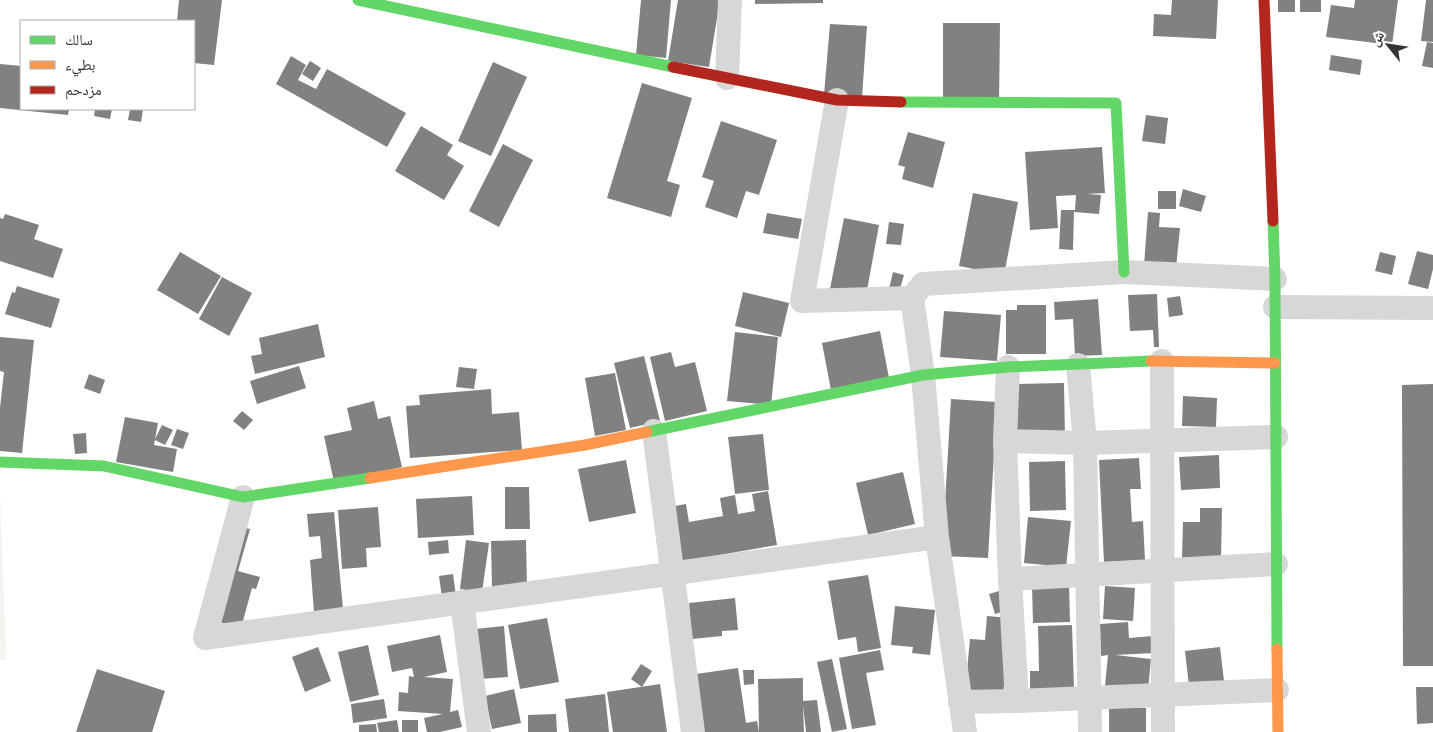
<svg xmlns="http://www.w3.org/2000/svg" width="1433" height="732" font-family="'DM Sans','Noto Naskh Arabic',sans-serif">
	<rect width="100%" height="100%" fill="#fff"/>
	<path fill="#f1f5ed" d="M0,494L6,660H0Z"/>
	<path fill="#818181" d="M179,0H222L214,65L194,63V21H177Z
		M641,0H671L666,58L636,55Z
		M678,0H720L709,67L668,61Z
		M755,0H823V3L755,4Z
		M1172,0H1218L1216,39L1153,36L1154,14L1171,15Z
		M1278,0H1295V12H1278Z
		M1300,0H1321V12H1300Z
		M1355,0H1398L1392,45L1326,37L1331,5L1354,8Z
		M1426,0H1433V42L1421,41Z
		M943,23H1000L999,105H943Z
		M830,24L867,26L862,97L824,95Z
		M1427,42L1433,43V68L1422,66Z
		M1331,55L1362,60L1360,75L1329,70Z
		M291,56L306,65L298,80L316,89L327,69L406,113L387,147L276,84Z
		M310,61L321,68L313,81L302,74Z
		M493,62L527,77L491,156L458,141Z
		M0,64L21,66V109H69L68,115L0,108Z
		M642,83L692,98L667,181L680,185L671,217L607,198Z
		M95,109H112L110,119L94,116Z
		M130,109H143L141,122L128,120Z
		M1146,115L1168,118L1165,144L1142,141Z
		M721,121L777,140L759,195L746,191L737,218L705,207L714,181L702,177Z
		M421,126L453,145L447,155L464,166L444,200L395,171Z
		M908,132L945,142L933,188L902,179L905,167L898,165Z
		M503,144L533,160L499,227L469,211Z
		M1102,147L1105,193L1087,194L1101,195L1099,214L1074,212L1073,250L1059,249L1061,210H1075L1076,195L1056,196L1058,228L1030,230L1025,152Z
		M1183,189L1206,196L1201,212L1179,206Z
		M1158,191H1176V209H1158Z
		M973,193L1018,202L1004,275L959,266Z
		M1148,212L1160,213L1159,227L1180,228L1176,268L1144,265Z
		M767,213L802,219L798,239L763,233Z
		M5,214L39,225L34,239L63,249L53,278L0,261V218L3,219Z
		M844,218L879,225L865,301L829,294Z
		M889,222L904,224L901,245L886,244Z
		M1417,251L1433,255V269L1428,289L1408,284Z
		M180,252L221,276L198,314L157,290Z
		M1380,252L1396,256L1392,275L1375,271Z
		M893,272L904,275L899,292L889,289Z
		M222,277L252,293L229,336L199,319Z
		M17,286L60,299L51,328L5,314L12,292L15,293Z
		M743,292L789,303L781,337L735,326Z
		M1157,294L1159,347H1154L1153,330L1130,331L1128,295Z
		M1180,296L1183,315L1169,317L1167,298Z
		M1098,299L1102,355L1075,356L1073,319L1055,320L1054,302Z
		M1017,305H1046V354H1006V310H1017Z
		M944,311L1001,315L997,361L940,357Z
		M318,324L325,357L255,374L251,356L262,354L259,338Z
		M880,331L889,378L831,390L822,343Z
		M735,332L778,337L771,405L727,401Z
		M0,337L34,340L22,453L0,451V408L4,372L0,371Z
		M671,352L675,367L695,362L707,411L665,421L650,357Z
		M644,356L660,421L630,428L614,363Z
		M299,366L306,388L257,404L250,381Z
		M459,367L477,369L474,389L456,387Z
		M615,373L626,430L595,436L585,378Z
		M89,374L105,380L100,394L84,388Z
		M1064,383L1065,438L1012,439L1011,384Z
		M1433,384V666H1403L1402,385Z
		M491,389L492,414L519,412L522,450L410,458L406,406L420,405L419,395Z
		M1183,396L1217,398L1216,427L1182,426Z
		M951,399L997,402L988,558L942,556Z
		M374,401L378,419L390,416L402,467L334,482L324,436L352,430L347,408Z
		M242,411L253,420L244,430L233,421Z
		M125,417L158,423L155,439L162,425L173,430L165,445L155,440L154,445L177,449L173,472L116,462Z
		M177,429L189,433L183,449L171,445Z
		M86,433L87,453L75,454L73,434Z
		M763,434L769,490L735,494L728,437Z
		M1219,455L1220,488L1181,490L1179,457Z
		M1139,458L1141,489H1130L1132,522L1143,521L1145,560L1104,562L1099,460Z
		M626,460L636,513L589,522L578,469Z
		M1065,461L1066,510L1030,511L1029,462Z
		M903,472L915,524L868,535L856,483Z
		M505,487H529L530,529H505Z
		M768,491L777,545L679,562L669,507L686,504L689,522L723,516L720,498L735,495L738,514L755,511L752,494Z
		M472,496L474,535L418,538L416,499Z
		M378,507L381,547L366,548L367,567L342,569L338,510Z
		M1200,508H1222L1221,559L1182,558L1183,522H1200Z
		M334,512L343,609L314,612L310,560L322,558L320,536L309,537L307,514Z
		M1028,517L1071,521L1066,567L1024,563Z
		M237,526L250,529L238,571L260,577L256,589L252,588L241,628L211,620Z
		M448,540L449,553L429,555L428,542Z
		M466,540L489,543L482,592L460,589Z
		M526,540L527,587L492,588L491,541Z
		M453,574L456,596L442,598L439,576Z
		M868,575L881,648L858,652L856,637L838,640L828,581Z
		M1069,585L1070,622L1033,623L1032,586Z
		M1105,586L1135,588L1133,621L1103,619Z
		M999,591L1005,611L995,614L989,594Z
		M735,598L738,630L722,631V636L692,639L689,603Z
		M895,606L935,610L930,655L912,653L913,647L891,645Z
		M987,616L1010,618L1003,696L965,692L970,639L985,640Z
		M547,618L559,682L520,689L508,625Z
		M1128,622L1129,638L1153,636L1154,653L1115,655L1151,659L1148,690L1105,686L1108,655L1101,656L1100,624Z
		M1072,625L1074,688L1030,690V671H1039L1038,626Z
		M504,626L508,677L480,679L475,629Z
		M440,635L447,672L424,677L453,679L450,712L458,710L462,727L440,732H427L424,718L443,714L398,711L399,692L408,693L409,676L414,677L412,668L392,672L387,646Z
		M368,645L379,695L350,702L338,652Z
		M318,647L331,681L305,692L292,657Z
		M1220,647L1224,681L1189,686L1185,651Z
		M880,650L884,670L866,673L876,725L852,729L839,658Z
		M832,659L847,729L832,732L817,662Z
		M641,664L652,671L642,687L631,679Z
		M738,668L746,723L757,721L759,732H704L696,674Z
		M97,669L165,691L152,732H76Z
		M743,670H754V684L744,685Z
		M803,678V701L817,700L821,732H806L803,705L804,732H759L758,679Z
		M660,684L667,732H613L607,692Z
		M1416,687H1433V723L1417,724Z
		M514,689L521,723L492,729L485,696Z
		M605,694L609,732H569L565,699Z
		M384,699L387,718L353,723L351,704Z
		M1109,708H1146V732H1109Z
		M556,714L557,732H528V715Z
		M397,720L399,732H379L377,723Z
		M402,720H418V732H402Z
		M376,724L377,732H359V725Z"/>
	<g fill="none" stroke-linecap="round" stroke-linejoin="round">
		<path stroke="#d7d7d7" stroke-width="24" d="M727,78L730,0
			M837,100L802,301L912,298L923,284L1124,272L1275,279
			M912,298L923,375L937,537L965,732
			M1275,307L1433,308
			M1162,361L1163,732
			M1078,365L1085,443L1090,732
			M1008,367L1005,441L1010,579L1017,701
			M654,431L693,732
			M1005,441L1085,443L1276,437
			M243,497L205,638L937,537
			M1010,579L1276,564
			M462,602L479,732
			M960,702L1017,701L1277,690"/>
		<path stroke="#63d668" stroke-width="11" d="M358,0L673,67
			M901,102L1116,103L1124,272
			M1273,221L1275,279L1277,649
			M647,432L923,375L1008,367L1151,361
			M0,462L104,466L243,497L370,478"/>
		<path stroke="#ff974d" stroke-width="11" d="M1151,361L1275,363
			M370,478L585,445L647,432
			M1277,649L1278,732"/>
		<path stroke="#b3261e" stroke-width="11" d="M1264,0L1273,221
			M673,67L837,100L901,102"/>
	</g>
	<rect x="20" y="20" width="175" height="90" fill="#ffffff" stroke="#adadad"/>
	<rect x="30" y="36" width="25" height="8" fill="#63d668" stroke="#adadad"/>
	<text x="65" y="45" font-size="15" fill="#333333">سالك</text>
	<rect x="30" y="61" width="25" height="8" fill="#ff974d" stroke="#adadad"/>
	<text x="65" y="70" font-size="15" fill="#333333">بطيء</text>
	<rect x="30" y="86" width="25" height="8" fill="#b3261e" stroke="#adadad"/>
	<text x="65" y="95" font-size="15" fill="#333333">مزدحم</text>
	<g transform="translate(1388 45) rotate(300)" stroke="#ffffff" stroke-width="4" paint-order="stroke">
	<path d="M0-4L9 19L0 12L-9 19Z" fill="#333333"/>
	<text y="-8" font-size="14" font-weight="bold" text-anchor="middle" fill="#333333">ش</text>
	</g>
</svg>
